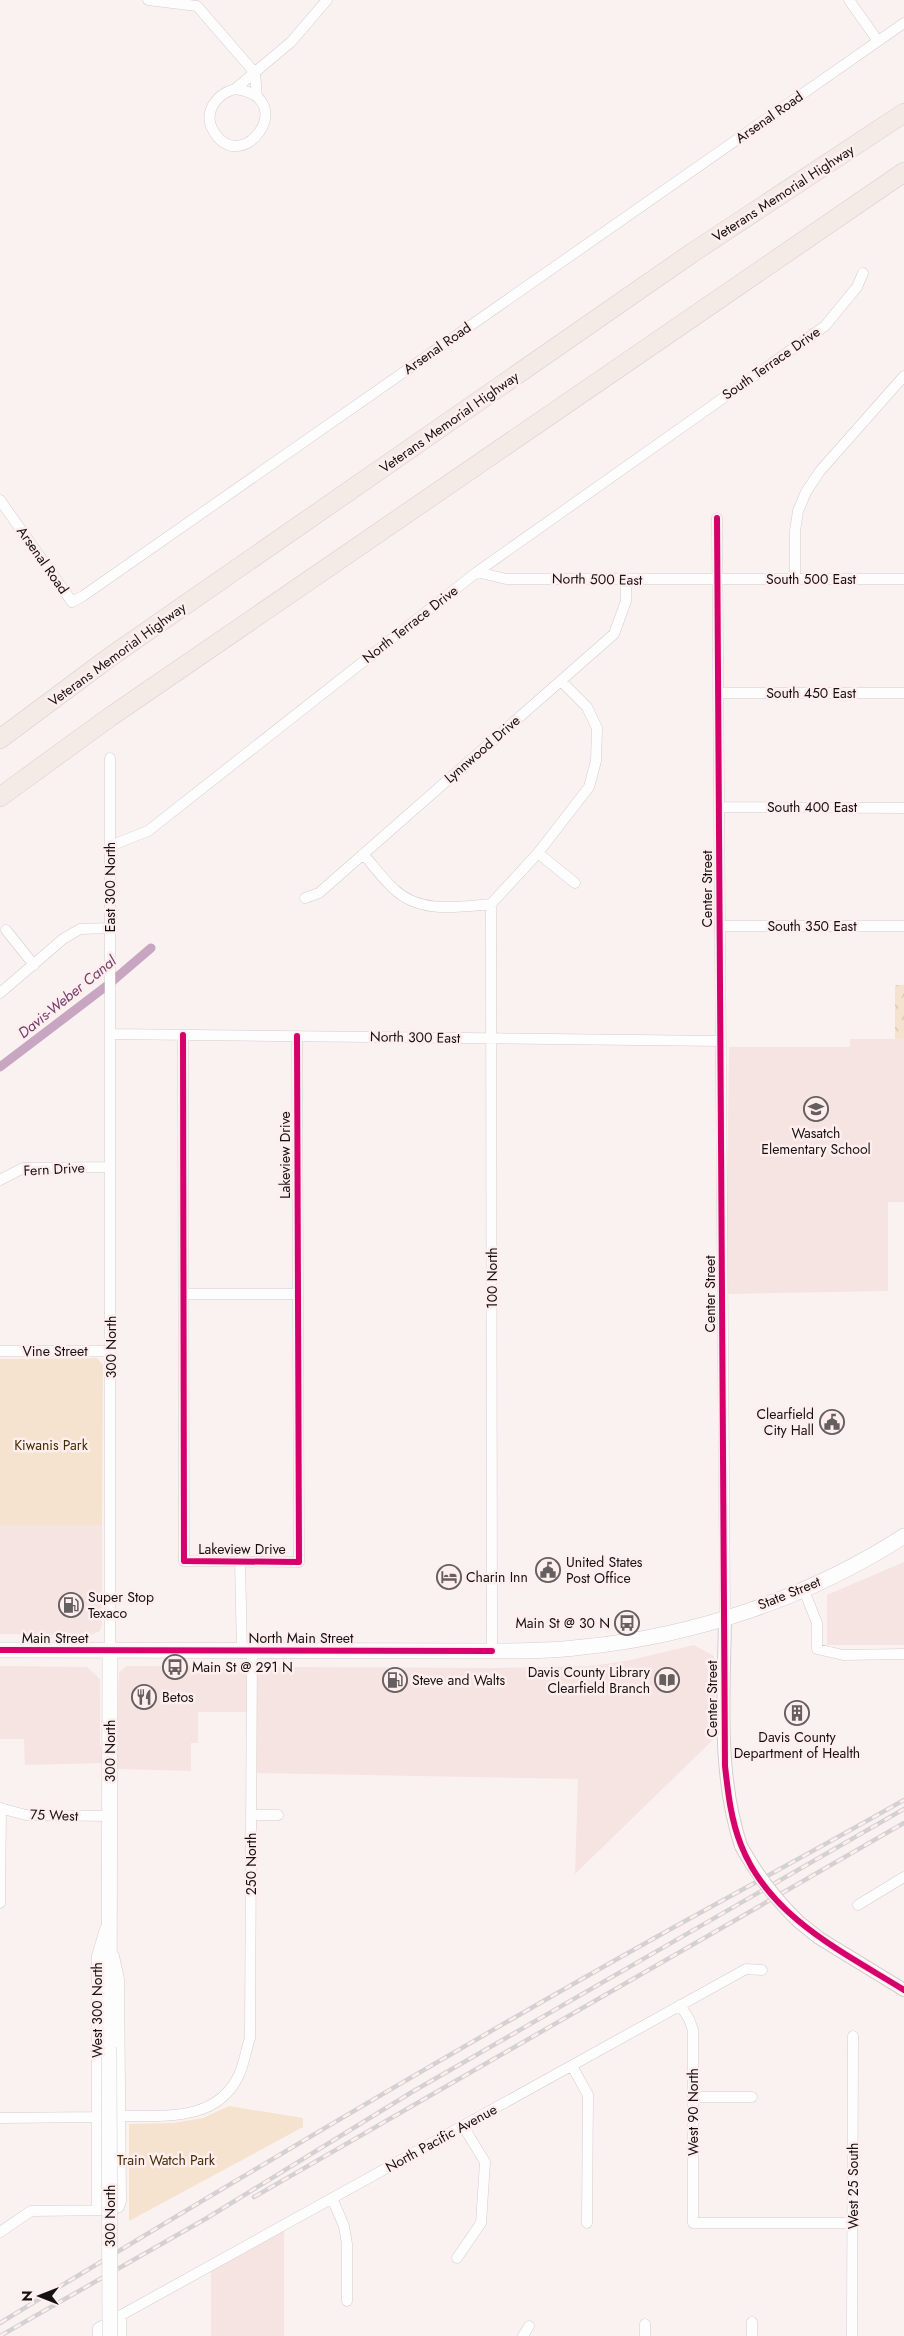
<svg xmlns="http://www.w3.org/2000/svg" width="904" height="2336" font-family="Jost,sans-serif">
	<defs>
		<pattern id="forest-crowns" width="20" height="18" patternUnits="userSpaceOnUse" patternTransform="scale(1.25)"><rect width="20" height="18" fill="#f5e3cf"/><path d="M2 6a3 3 0 1 1 6 0M12 15a3 3 0 1 1 6 0" fill="none" stroke="#d1c2b1"/></pattern>
	</defs>
	<rect width="100%" height="100%" fill="#faf2f1"/>
	<path fill="#f6e4e2" d="M850,1039H904V1202H888V1291L726,1294L729,1047H850Z
		M0,1525H102V1624L100,1631L91,1635L0,1634Z
		M904,1562V1645H827V1595Z
		M694,1645L714,1656L715,1738L575,1874L578,1779L257,1773V1712H198V1743H191V1771L116,1769L119,1672L127,1666L490,1668L590,1666L626,1661Z
		M0,1666L87,1667L100,1679V1744L106,1763L25,1765L24,1739H0Z
		M284,2230V2336H211V2270Z"/>
	<path fill="url(#forest-crowns)" d="M895,985H904V1039H895Z"/>
	<path fill="#f5e3cf" d="M97,1358L103,1365L102,1525H0V1359Z
		M229,2106L303,2118V2127L129,2221V2124L173,2123L203,2118Z"/>
	<g fill="none" stroke-linecap="round" stroke-linejoin="round">
		<path stroke="#c8a6c1" stroke-width="9" d="M0,1067L109,984L151,948"/>
		<defs>
			<path id="minor" d="M148,0L197,6L255,73
				M849,0L878,41
				M255,73L257,97
				M235,89C301,97 243,178 214,132C202,113 216,94 235,89L291,42L327,0
				M0,500L72,602L83,596L904,23
				M717,518L725,1618
				M477,572L506,579H904
				M795,580V531L798,511L806,492L820,471L904,376
				M718,693H904
				M110,758V1650
				M719,807L904,808
				M110,846L148,831L477,572L825,326L857,287L863,273
				M538,853L575,883
				M363,854C373,865 383,879 394,889C420,914 458,907 491,904L538,853L589,787L596,761L597,728L587,707L561,681
				M305,898L319,893L614,634L626,601V580
				M491,904L492,1651
				M720,926H904
				M6,930L34,965
				M0,993L63,939L80,929L110,928
				M110,1034L721,1041
				M183,1035L184,1561L299,1562L297,1036
				M0,1180L23,1168L110,1167
				M184,1294H298
				M0,1351H111
				M240,1561L242,1651
				M803,1588L817,1623V1649L843,1655L904,1654
				M0,1808L26,1815L110,1816
				M251,1815H278
				M0,1903L1,1808
				M858,1905L904,1877
				M680,2005L689,2019L693,2030V2223H852
				M572,2066L588,2095L587,2223
				M693,2097H752
				M120,2116C164,2115 216,2123 239,2075C244,2064 246,2050 250,2038L252,1651
				M0,2118L97,2117
				M332,2198L344,2226L347,2244V2301
				M97,2210V1956L105,1929
				M0,2232L31,2211L113,2210L119,2207L121,2201L119,1979L114,1956
				M457,2258L481,2223L485,2162L463,2126
				M752,2322V2336
				M645,2324V2336
				M98,2336V2328L746,1969L762,1970
				M121,2336V2315
				M523,2336L529,2326
				M852,2336L853,2036"/>
			<path id="tertiary" d="M725,1618C724,1694 717,1773 741,1846
				M799,1922L819,1938L904,1990"/>
			<path id="secondary" d="M0,1650L492,1651C523,1651 553,1651 583,1647C695,1636 810,1597 904,1536
				M109,2047L110,1650"/>
			<path id="motorway" d="M0,739L110,657L692,253L904,113
				M0,797L110,717L904,172"/>
		</defs>
		<use href="#minor" stroke="#d4cdcc" stroke-width="11"/>
		<use href="#tertiary" stroke="#d4cdcc" stroke-width="14"/>
		<use href="#secondary" stroke="#d4cdcc" stroke-width="16"/>
		<use href="#motorway" stroke="#d3cfcf" stroke-width="20"/>
		<use href="#minor" stroke="#fefdfd" stroke-width="10"/>
		<use href="#tertiary" stroke="#fefdfd" stroke-width="12"/>
		<use href="#secondary" stroke="#fefdfd" stroke-width="15"/>
		<use href="#motorway" stroke="#f4ebe7" stroke-width="19"/>
		<defs>
			<path id="rail" d="M254,2197L904,1823
				M0,2323C215,2192 432,2063 651,1940C735,1893 820,1848 904,1800
				M0,2336L207,2218L412,2092L904,1809"/>
		</defs>
		<use href="#rail" stroke="#d4d1d1" stroke-width="4.5"/>
		<use href="#rail" stroke="#feeeed" stroke-width="2.5" stroke-dasharray="8" stroke-linecap="butt"/>
		<defs>
			<path id="tertiary-bridge" d="M741,1846C757,1875 775,1899 799,1922"/>
			<path id="secondary-bridge" d="M109,2047L110,2336"/>
		</defs>
		<use href="#tertiary-bridge" stroke="#d4cdcc" stroke-width="14" stroke-linecap="butt"/>
		<use href="#secondary-bridge" stroke="#d4cdcc" stroke-width="16" stroke-linecap="butt"/>
		<use href="#tertiary-bridge" stroke="#fefdfd" stroke-width="12"/>
		<use href="#secondary-bridge" stroke="#fefdfd" stroke-width="15"/>
		<defs>
			<path id="cycleway" d="M717,518L725,1766C728,1793 731,1820 741,1845C769,1917 843,1952 904,1990
				M183,1035L184,1561L299,1562L297,1036
				M0,1650L492,1651"/>
		</defs>
		<use href="#cycleway" stroke="#feeeed" stroke-width="9"/>
		<use href="#cycleway" stroke="#d6006c" stroke-width="6"/>
	</g>
	<defs>
		<symbol id="school-ring" viewBox="-11 -11 22 22"><circle r="9.5" fill="#feeeed" stroke="#665f5f" stroke-width="1.5"/><path d="M0-5L7-2L0 1L-7-2ZM-4 1L0 2.5L4 1V4Q0 6-4 4Z" fill="#665f5f"/></symbol>
		<symbol id="civic-ring" viewBox="-11 -11 22 22"><circle r="9.5" fill="#feeeed" stroke="#665f5f" stroke-width="1.5"/><path d="M-.6-6.5H3V-4.5H.6V-3L4-1V1h2V6H-6V1h2V-1L-.6-3ZM-1.2 2.5V6h2.4V2.5Z" fill="#665f5f"/></symbol>
		<symbol id="hotel-ring" viewBox="-11 -11 22 22"><circle r="9.5" fill="#feeeed" stroke="#665f5f" stroke-width="1.5"/><path d="M-6-4.5h1.5V1H6V5H4.5V3h-9V5H-6ZM-4 0a1.8 1.8 0 1 1 3.6 0ZM.5 0V-2.5h3Q6-2.5 6 0Z" fill="#665f5f"/></symbol>
		<symbol id="fuel-ring" viewBox="-11 -11 22 22"><circle r="9.5" fill="#feeeed" stroke="#665f5f" stroke-width="1.5"/><path d="M-5.5-6h7V0h2V4h1.3V-2.5L3-4.5l.8-.8L6-3V5H2.5V1h-1V6h-7ZM-4.2-4.7v3.2H.2V-4.7Z" fill="#665f5f"/></symbol>
		<symbol id="bus-ring" viewBox="-11 -11 22 22"><circle r="9.5" fill="#feeeed" stroke="#665f5f" stroke-width="1.5"/><path d="M-5-6H5V4H4V6H2V4H-2V6H-4V4H-5ZM-3.5-4V0h7V-4ZM-3.5 1.2v1.5H-2V1.2ZM2 1.2v1.5H3.5V1.2Z" fill="#665f5f"/></symbol>
		<symbol id="library-ring" viewBox="-11 -11 22 22"><circle r="9.5" fill="#feeeed" stroke="#665f5f" stroke-width="1.5"/><path d="M-6-4Q-3-5.5-.7-3.5V5Q-3 3-6 4ZM6-4Q3-5.5 .7-3.5V5Q3 3 6 4Z" fill="#665f5f"/></symbol>
		<symbol id="restaurant-ring" viewBox="-11 -11 22 22"><circle r="9.5" fill="#feeeed" stroke="#665f5f" stroke-width="1.5"/><path d="M-5-6h1v4h1v-4h1v4h1v-4h1v5L-1.5 .5V6h-2V.5L-5-1ZM5-6V6H3V1.5H1.5Q1.5-4 5-6Z" fill="#665f5f"/></symbol>
		<symbol id="building-ring" viewBox="-11 -11 22 22"><circle r="9.5" fill="#feeeed" stroke="#665f5f" stroke-width="1.5"/><path d="M-4-6H4V6H1V3H-1V6H-4ZM-2.5-4.3h1.7v1.8h-1.7ZM.8-4.3h1.7v1.8H.8ZM-2.5-1h1.7V.8h-1.7ZM.8-1h1.7V.8H.8Z" fill="#665f5f"/></symbol>
	</defs>
	<g fill-rule="evenodd">
		<use href="#school-ring" x="802" y="1095" width="28" height="28"/>
		<use href="#civic-ring" x="818" y="1408" width="28" height="28"/>
		<use href="#civic-ring" x="534" y="1556" width="28" height="28"/>
		<use href="#hotel-ring" x="435" y="1563" width="28" height="28"/>
		<use href="#fuel-ring" x="57" y="1591" width="28" height="28"/>
		<use href="#bus-ring" x="613" y="1609" width="28" height="28"/>
		<use href="#bus-ring" x="161" y="1653" width="28" height="28"/>
		<use href="#fuel-ring" x="381" y="1666" width="28" height="28"/>
		<use href="#library-ring" x="653" y="1666" width="28" height="28"/>
		<use href="#restaurant-ring" x="130" y="1683" width="28" height="28"/>
		<use href="#building-ring" x="783" y="1699" width="28" height="28"/>
	</g>
	<g text-anchor="middle" stroke-width="5" stroke-linejoin="round" paint-order="stroke">
		<g font-size="14" fill="#161010" stroke="#feeeed">
			<text transform="translate(769 117) rotate(-35)" y="5">Arsenal Road</text>
			<text transform="translate(783 193) rotate(-33)" y="5">Veterans Memorial Highway</text>
			<text transform="translate(437 348) rotate(-35)" y="5">Arsenal Road</text>
			<text transform="translate(771 363) rotate(-35)" y="5">South Terrace Drive</text>
			<text transform="translate(449 422) rotate(-35)" y="5">Veterans Memorial Highway</text>
			<text transform="translate(43 560) rotate(55)" y="5">Arsenal Road</text>
			<text transform="translate(597 579) rotate(1)" y="5">North 500 East</text>
			<text x="811" y="584">South 500 East</text>
			<text transform="translate(410 624) rotate(-38)" y="5">North Terrace Drive</text>
			<text transform="translate(117 654) rotate(-36)" y="5">Veterans Memorial Highway</text>
			<text x="811" y="698">South 450 East</text>
			<text transform="translate(482 749) rotate(-41)" y="5">Lynnwood Drive</text>
			<text x="812" y="812">South 400 East</text>
			<text transform="translate(110 887) rotate(-90)" y="5">East 300 North</text>
			<text transform="translate(707 889) rotate(-90)" y="5">Center Street</text>
			<text x="812" y="931">South 350 East</text>
			<text transform="translate(415 1037) rotate(1)" y="5">North 300 East</text>
			<text transform="translate(285 1155) rotate(-90)" y="5">Lakeview Drive</text>
			<text transform="translate(54 1169) rotate(-3)" y="5">Fern Drive</text>
			<text transform="translate(492 1278) rotate(-90)" y="5">100 North</text>
			<text transform="translate(710 1294) rotate(-90)" y="5">Center Street</text>
			<text transform="translate(111 1347) rotate(-90)" y="5">300 North</text>
			<text x="55" y="1356">Vine Street</text>
			<text x="242" y="1554">Lakeview Drive</text>
			<text transform="translate(789 1593) rotate(-22)" y="5">State Street</text>
			<text x="55" y="1643">Main Street</text>
			<text x="301" y="1643">North Main Street</text>
			<text transform="translate(712 1699) rotate(-90)" y="5">Center Street</text>
			<text transform="translate(110 1751) rotate(-90)" y="5">300 North</text>
			<text transform="translate(54 1815) rotate(2)" y="5">75 West</text>
			<text transform="translate(251 1864) rotate(-90)" y="5">250 North</text>
			<text transform="translate(97 2010) rotate(-90)" y="5">West 300 North</text>
			<text transform="translate(693 2112) rotate(-90)" y="5">West 90 North</text>
			<text transform="translate(441 2138) rotate(-29)" y="5">North Pacific Avenue</text>
			<text transform="translate(853 2186) rotate(-90)" y="5">West 25 South</text>
			<text transform="translate(110 2216) rotate(-90)" y="5">300 North</text>
		</g>
		<g font-size="14" fill="#161010" stroke="#feeeed" text-anchor="start">
			<text x="816" y="1138" text-anchor="middle">Wasatch<tspan x="816" dy="16">Elementary School</tspan></text>
			<text x="814" y="1419" text-anchor="end">Clearfield<tspan x="814" dy="16">City Hall</tspan></text>
			<text x="566" y="1567">United States<tspan x="566" dy="16">Post Office</tspan></text>
			<text x="466" y="1582">Charin Inn</text>
			<text x="88" y="1602">Super Stop<tspan x="88" dy="16">Texaco</tspan></text>
			<text x="610" y="1628" text-anchor="end">Main St @ 30 N</text>
			<text x="192" y="1672">Main St @ 291 N</text>
			<text x="650" y="1677" text-anchor="end">Davis County Library<tspan x="650" dy="16">Clearfield Branch</tspan></text>
			<text x="412" y="1685">Steve and Walts</text>
			<text x="162" y="1702">Betos</text>
			<text x="797" y="1742" text-anchor="middle">Davis County<tspan x="797" dy="16">Department of Health</tspan></text>
		</g>
		<g font-size="14" fill="#442c04" stroke="#feeeed">
			<text x="51" y="1450">Kiwanis Park</text>
			<text x="166" y="2165">Train Watch Park</text>
		</g>
		<g font-size="15" font-style="italic" fill="#753d6f" stroke="#feeeed">
			<text transform="translate(67 997) rotate(-39)" y="5">Davis-Weber Canal</text>
		</g>
	</g>
	<g transform="translate(40 2296) rotate(270)" stroke="#feeeed" stroke-width="4" paint-order="stroke">
	<path d="M0-4L9 19L0 12L-9 19Z" fill="#161010"/>
	<text y="-8" font-size="14" font-weight="bold" text-anchor="middle" fill="#161010">N</text>
	</g>
</svg>
